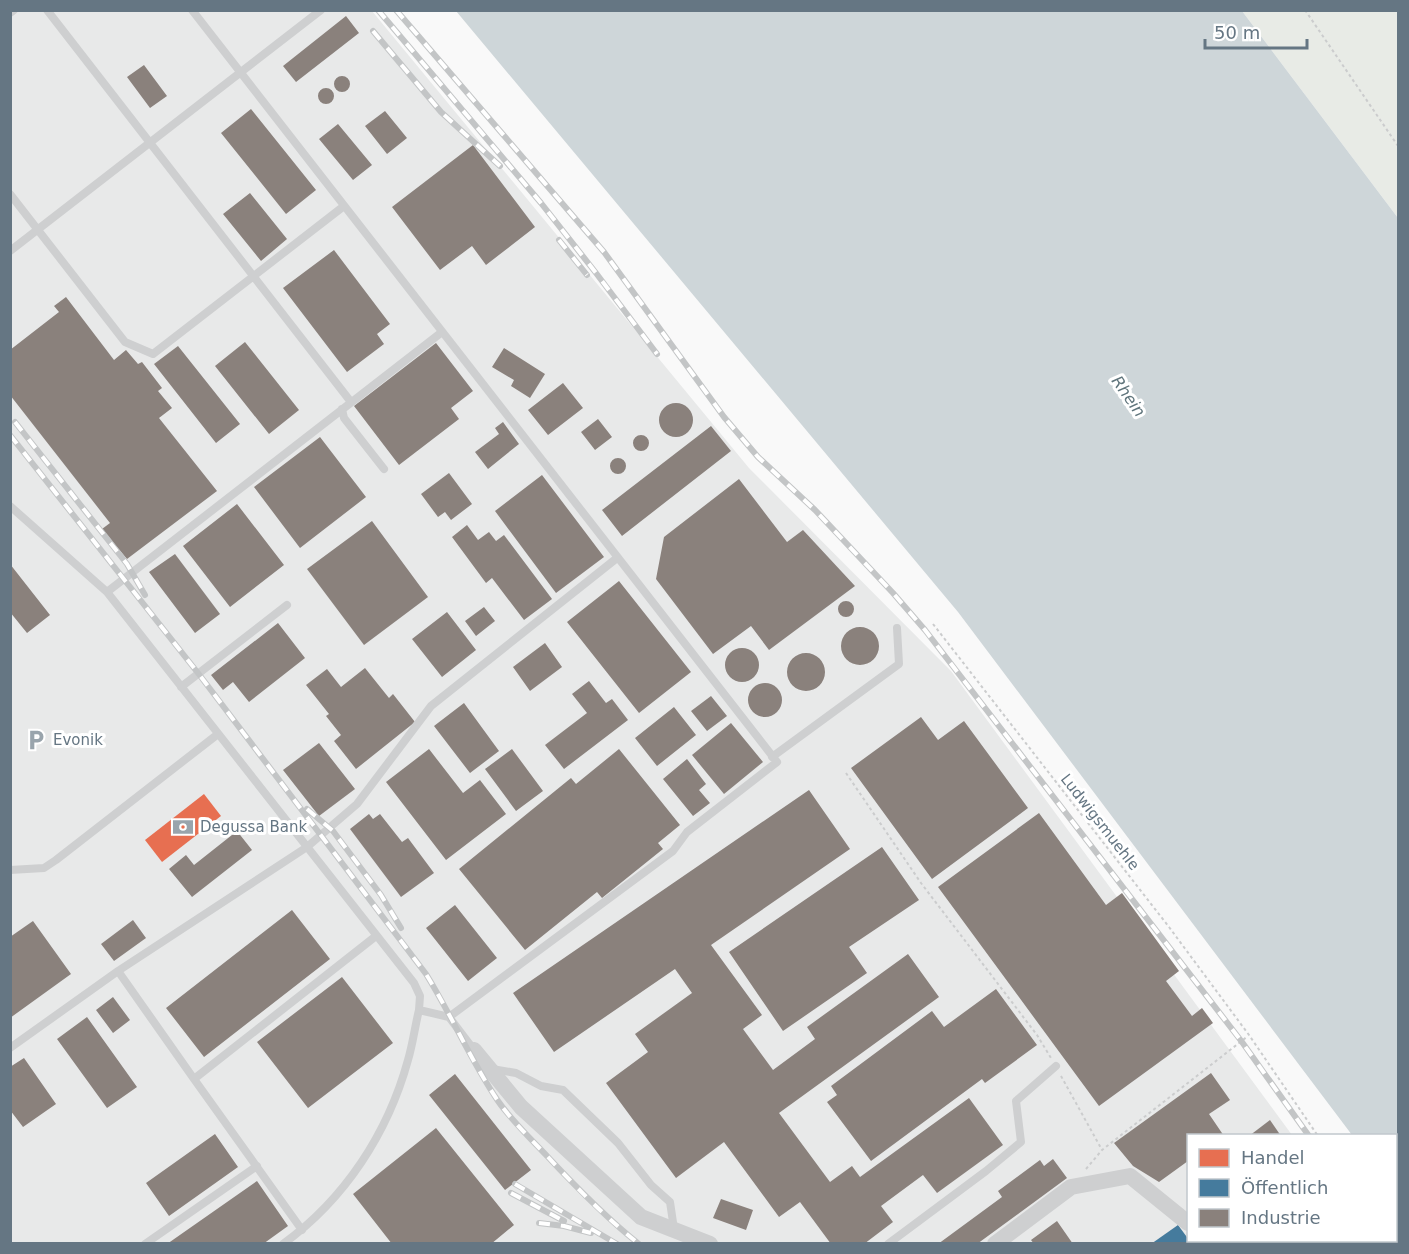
<svg xmlns="http://www.w3.org/2000/svg" width="1409" height="1254" font-family="'DejaVu Sans',sans-serif">
	<rect width="100%" height="100%" fill="#f9f9f9"/>
	<path fill="#e8e9e9" d="M10,11H372L749,468L951,671L1292,1135L1188,1136V1240L1360,1241L1355,1244L11,1243Z"/>
	<path fill="#e8ebe6" d="M1242,11H1398V218Z"/>
	<path fill="#ced6d9" d="M456,11H1242L1398,218V1197L1396,1193V1136L1352,1135L958,612Z"/>
	<path fill="#e76f51" d="M204,794L221,816L162,862L145,840Z"/>
	<path fill="#457b9d" d="M1178,1225L1192,1244H1151Z"/>
	<path fill="#8a817c" d="M346,16L359,33L296,82L283,66Z
		M144,65L167,96L150,108L127,77Z
		M334 84a8 8 0 1 1 16 0a8 8 0 1 1-16 0Z
		M318 96a8 8 0 1 1 16 0a8 8 0 1 1-16 0Z
		M251,109L316,190L286,214L221,133Z
		M385,111L407,138L387,154L365,126Z
		M338,124L372,165L353,180L319,139Z
		M473,145L535,227L486,265L472,246L440,270L392,207Z
		M250,193L287,239L261,261L223,214Z
		M334,250L390,324L377,334L384,344L347,372L283,288Z
		M66,297L114,360L126,350L138,364L142,362L162,388L158,391L172,408L159,418L217,491L127,559L102,529L110,523L10,395V350L59,312L54,306Z
		M245,342L299,410L269,434L215,366Z
		M436,343L473,391L451,408L459,419L399,465L354,406Z
		M178,346L240,424L216,443L154,364Z
		M504,348L545,374L530,398L511,386L514,380L492,367Z
		M563,383L583,408L548,435L528,410Z
		M659 420a17 17 0 1 1 34 0a17 17 0 1 1-34 0Z
		M598,419L612,437L595,450L581,432Z
		M503,422L519,444L488,469L475,452L499,434L495,428Z
		M711,426L731,451L622,536L602,510Z
		M633 443a8 8 0 1 1 16 0a8 8 0 1 1-16 0Z
		M320,437L366,497L300,548L254,487Z
		M610 466a8 8 0 1 1 16 0a8 8 0 1 1-16 0Z
		M449,473L472,504L451,520L445,512L438,517L421,494Z
		M542,475L604,557L556,593L495,511Z
		M739,479L787,542L803,530L855,586L769,650L751,626L713,654L656,579L664,537Z
		M237,504L284,565L230,607L183,546Z
		M372,521L428,597L364,645L307,569Z
		M467,525L478,540L489,532L496,541L504,535L552,599L524,620L492,578L486,583L452,537Z
		M175,554L220,614L195,633L149,572Z
		M10,564L50,615L27,633L10,612Z
		M619,581L691,672L639,713L567,622Z
		M838 609a8 8 0 1 1 16 0a8 8 0 1 1-16 0Z
		M484,607L495,621L476,636L465,621Z
		M447,612L476,650L442,677L412,639Z
		M278,623L305,658L249,702L233,682L223,690L211,675Z
		M841 646a19 19 0 1 1 38 0a19 19 0 1 1-38 0Z
		M545,643L562,667L530,691L513,667Z
		M725 665a17 17 0 1 1 34 0a17 17 0 1 1-34 0Z
		M787 672a19 19 0 1 1 38 0a19 19 0 1 1-38 0Z
		M365,668L389,698L393,694L415,722L356,769L334,741L341,735L326,716L329,714L306,685L327,669L341,687Z
		M589,681L606,703L612,699L628,720L564,769L545,745L587,713L572,694Z
		M748 700a17 17 0 1 1 34 0a17 17 0 1 1-34 0Z
		M711,696L727,716L707,731L691,711Z
		M464,703L499,751L470,773L434,726Z
		M674,707L696,735L657,766L635,738Z
		M921,717L938,740L964,721L1028,808L932,879L851,768Z
		M731,723L763,762L724,794L692,755Z
		M319,743L355,789L319,816L283,770Z
		M429,749L463,793L480,780L506,814L446,860L386,782Z
		M512,749L543,791L516,811L485,769Z
		M619,749L680,825L658,843L663,849L602,898L597,892L525,950L459,869L571,778L576,784Z
		M687,759L706,784L699,790L710,803L693,816L663,779Z
		M809,790L850,849L711,945L762,1015L743,1029L773,1070L815,1039L807,1027L908,954L939,997L779,1113L830,1182L852,1166L860,1177L969,1098L1003,1145L937,1193L923,1175L881,1206L893,1222L864,1244H831L800,1202L779,1217L724,1142L676,1178L606,1083L648,1052L635,1034L692,993L675,969L554,1052L513,993Z
		M1039,813L1106,905L1122,893L1179,971L1166,981L1192,1016L1202,1008L1213,1023L1099,1106L938,887Z
		M369,814L373,819L380,814L402,842L408,838L434,873L401,897L350,829Z
		M237,831L252,850L192,897L169,869L186,855L194,865Z
		M882,847L919,900L849,947L867,973L783,1031L729,952Z
		M455,905L497,958L468,981L426,928Z
		M292,910L330,959L204,1057L166,1008Z
		M133,920L146,938L114,961L101,944Z
		M33,921L71,974L10,1018V937Z
		M342,977L393,1043L308,1108L257,1042Z
		M996,989L1037,1045L985,1083L982,1079L871,1161L827,1102L837,1095L831,1086L932,1011L944,1027Z
		M113,997L130,1020L113,1033L96,1010Z
		M87,1017L137,1087L107,1108L57,1039Z
		M24,1058L56,1104L23,1127L10,1110V1067Z
		M1211,1073L1230,1100L1209,1114L1224,1136H1188V1161L1159,1182L1133,1166L1114,1143Z
		M455,1074L531,1170L505,1190L429,1095Z
		M1270,1120L1281,1136H1249Z
		M436,1128L514,1225L491,1244H460L459,1242L457,1244H392L353,1194Z
		M215,1134L238,1167L169,1216L146,1183Z
		M1053,1159L1067,1178L977,1244H938L1002,1197L998,1191L1040,1160L1044,1166Z
		M257,1181L288,1226L263,1244H167Z
		M721,1199L753,1210L746,1230L713,1218Z
		M1057,1221L1073,1244H1034L1031,1240Z
		M1278,1240H1323L1319,1244H1280Z"/>
	<g fill="none" stroke-linecap="round" stroke-linejoin="round">
		<path stroke="#cbcccd" stroke-width="2" stroke-dasharray="3 3" stroke-linecap="butt" d="M1305,10L1398,146
			M933,624L1169,927L1249,1035L1318,1136
			M846,773L921,883L1037,1035L1051,1058
			M1061,1076L1102,1150
			M1086,1169L1102,1150L1248,1036
			M1396,1239L1398,1243"/>
		<path stroke="#cecfd0" stroke-width="8" d="M47,10L351,402
			M192,10L777,762L687,832L673,851L449,1017L474,1050
			M10,13L14,10
			M10,194L125,342L153,354L344,206
			M10,251L321,10
			M342,409L344,418L384,469
			M10,506L107,592L414,983L420,996L419,1010L449,1017
			M107,592L442,332
			M181,687L287,605
			M772,757L899,664L897,628
			M10,870L44,868L56,860L218,734
			M10,1048L118,971
			M492,1069L516,1073L541,1086L563,1090L618,1143L651,1185L670,1202L674,1229
			M194,1079L118,971L307,847L357,804L431,706L617,558
			M302,1230L194,1079L376,936
			M145,1244L257,1166
			M283,1244C345,1199 388,1133 408,1060C413,1043 415,1026 419,1010
			M888,1244L986,1171L1021,1142L1016,1101L1056,1066"/>
		<path stroke="#cecfd0" stroke-width="16" d="M474,1050L521,1107L641,1217L710,1244
			M1210,1240L1214,1244
			M995,1244L1071,1187L1130,1176L1188,1223"/>
		<defs>
			<path id="rail" d="M378,10L541,203L596,273L657,354
				M396,10L604,252L724,417L758,457L815,510L893,593L925,630L1242,1042L1309,1136
				M373,31L441,112L500,166
				M559,240L587,275
				M15,422L127,564L145,595
				M10,435L198,673L426,974C452,1016 471,1061 498,1101C512,1121 530,1138 547,1156C576,1187 605,1217 639,1244
				M307,809L333,831L381,895L401,928
				M515,1184L617,1244
				M511,1193L564,1221
				M539,1223L564,1226L591,1233
				M1385,1240L1388,1244"/>
		</defs>
		<use href="#rail" stroke="#c3c5c6" stroke-width="6"/>
		<use href="#rail" stroke="#fff" stroke-width="4" stroke-dasharray="11" stroke-linecap="butt"/>
	</g>
	<defs>
		<symbol id="parking-bare" viewBox="-9 -9 18 18"><path d="M-3.5-5.5H1a3.5 3.5 0 0 1 0 7H-1V5.5H-3.5ZM-1-3.4V-.6H.8a1.4 1.4 0 0 0 0-2.8Z" fill="#99a4ac" stroke="#fff" stroke-width="2.5" paint-order="stroke"/></symbol>
		<symbol id="bank-bare" viewBox="-9 -9 18 18"><path d="M-6-4H6V4H-6ZM0-2.3a2.3 2.3 0 1 0 0 4.6a2.3 2.3 0 1 0 0-4.6Z" fill="#99a4ac" stroke="#fff" stroke-width="2.5" paint-order="stroke"/></symbol>
	</defs>
	<g fill-rule="evenodd">
		<use href="#parking-bare" x="21" y="725" width="30" height="30"/>
		<use href="#bank-bare" x="168" y="812" width="30" height="30"/>
	</g>
	<g text-anchor="middle" stroke-width="6" stroke-linejoin="round" paint-order="stroke">
		<g font-size="15" fill="#657683" stroke="#fff" text-anchor="start">
			<text x="53" y="745">Evonik</text>
			<text x="200" y="832">Degussa Bank</text>
		</g>
		<g font-size="15" fill="#657683" stroke="#fff">
			<text transform="translate(1100 822) rotate(52)" y="5">Ludwigsmuehle</text>
		</g>
		<g font-size="16" font-style="italic" fill="#60757c" stroke="#fff">
			<text transform="translate(1129 396) rotate(55)" y="6">Rhein</text>
		</g>
	</g>
	<rect width="1409" height="1254" fill="none" stroke="#657683" stroke-width="24"/>
	<rect x="1187" y="1134" width="210" height="108" fill="#ffffff" stroke="#c1c8cd" stroke-width="1.5"/>
	<rect x="1199" y="1149" width="30" height="18" fill="#e76f51" stroke="#c1c8cd" stroke-width="1.5"/>
	<text x="1241" y="1164" font-size="18" fill="#657683">Handel</text>
	<rect x="1199" y="1179" width="30" height="18" fill="#457b9d" stroke="#c1c8cd" stroke-width="1.5"/>
	<text x="1241" y="1194" font-size="18" fill="#657683">Öffentlich</text>
	<rect x="1199" y="1209" width="30" height="18" fill="#8a817c" stroke="#c1c8cd" stroke-width="1.5"/>
	<text x="1241" y="1224" font-size="18" fill="#657683">Industrie</text>
	<path d="M1205 39v9h102v-9" fill="none" stroke="#657683" stroke-width="3"/>
	<text x="1214" y="39" font-size="18" fill="#657683" stroke="#ffffff" stroke-width="4.5" paint-order="stroke">50 m</text>
</svg>
